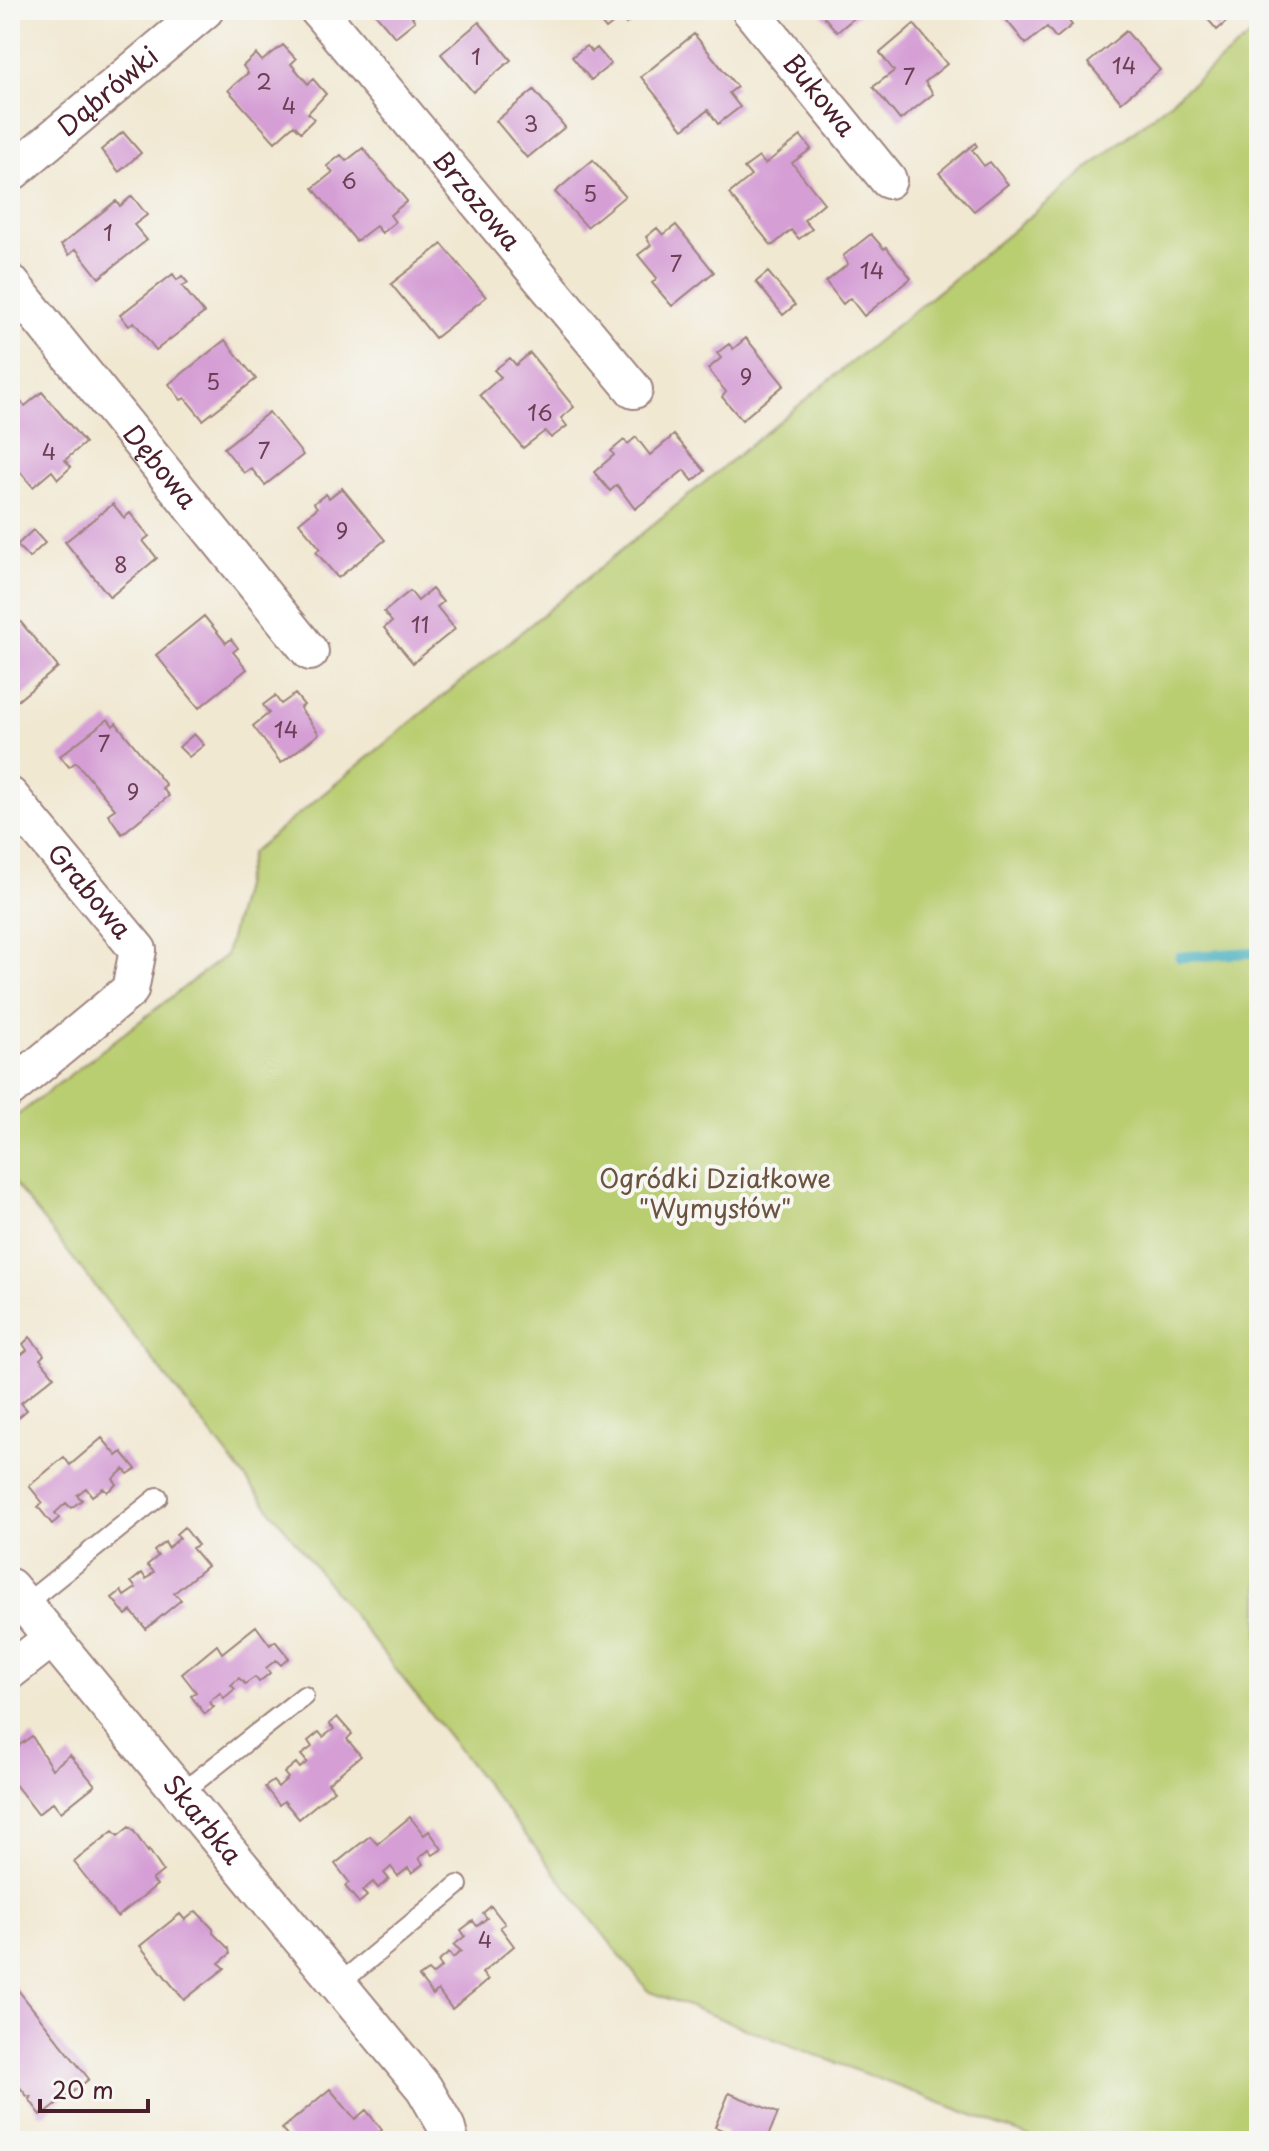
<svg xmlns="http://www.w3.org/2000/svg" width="1269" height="2151" font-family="'Playpen Sans',sans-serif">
	<rect width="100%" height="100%" fill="#f6f6f2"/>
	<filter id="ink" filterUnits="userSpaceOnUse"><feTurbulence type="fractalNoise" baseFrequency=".0125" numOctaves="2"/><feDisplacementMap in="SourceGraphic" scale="16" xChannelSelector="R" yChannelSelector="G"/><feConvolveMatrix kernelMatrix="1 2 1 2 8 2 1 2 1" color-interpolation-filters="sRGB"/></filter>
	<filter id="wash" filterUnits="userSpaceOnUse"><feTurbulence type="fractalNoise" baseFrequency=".006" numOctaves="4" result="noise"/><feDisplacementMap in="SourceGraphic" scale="32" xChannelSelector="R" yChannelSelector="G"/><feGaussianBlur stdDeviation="1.8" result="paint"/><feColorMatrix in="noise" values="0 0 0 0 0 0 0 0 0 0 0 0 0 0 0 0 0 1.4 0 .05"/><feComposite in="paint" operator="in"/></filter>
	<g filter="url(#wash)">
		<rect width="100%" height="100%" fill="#f1e8d2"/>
		<path fill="#b9cd71" stroke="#82764e" stroke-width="2" d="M1259,29V2141H1041L648,1991L10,1178V1121L226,955L251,853Z"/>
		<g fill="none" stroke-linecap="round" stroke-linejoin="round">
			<path stroke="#3eabbc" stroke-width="11" d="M1180,957L1259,952"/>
		</g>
		<g id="blocks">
			<path fill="#d59fd5" d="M372,10H421L412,17L415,21L395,37Z
				M591,10H644L626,24L621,17L606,29Z
				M818,10H864L837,32Z
				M998,10H1068L1063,14L1072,25L1056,38L1047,27L1026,44Z
				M1200,10H1240L1217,30Z
				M479,22L511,60L473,92L441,54Z
				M914,24L947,64L925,82L933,94L900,120L873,87L894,71L880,53Z
				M1126,31L1160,70L1121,102L1088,63Z
				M694,34L737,87L729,93L740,107L718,124L708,110L683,129L641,77Z
				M283,45L296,59L291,64L308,84L313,79L326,94L308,113L314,119L301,132L294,125L275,142L228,90L248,73L243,66L256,54L262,61Z
				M586,46L592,52L597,48L611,64L591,80L572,57Z
				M534,90L565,127L527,158L496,121Z
				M123,132L141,153L119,172L101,150Z
				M801,136L811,149L792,163L824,203L804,220L812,229L799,239L791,230L772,246L729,194L751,176L744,168L759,157L765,164Z
				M975,143L977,146L972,150L984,166L990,162L1008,184L974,211L939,173Z
				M363,148L407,201L390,215L395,222L382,233L376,226L356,241L313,188L333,172L327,166L341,155L346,161Z
				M593,160L625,196L587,227L555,192Z
				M132,196L147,215L134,225L147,240L99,278L76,249L69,255L61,245L116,201L120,206Z
				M676,225L714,272L672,306L652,283L657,278L638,255L651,245L646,237L657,228L663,235Z
				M871,234L884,249L886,247L911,278L864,316L850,298L843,304L826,282L848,264L843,256Z
				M442,244L486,297L435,338L391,284Z
				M768,272L795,305L783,315L756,282Z
				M173,274L177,280L182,276L188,283L182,286L204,313L156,350L134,322L129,326L120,315Z
				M746,338L784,385L742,420L722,397L726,392L708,369L721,358L717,353L729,344L733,349Z
				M225,340L256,379L203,420L185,398L181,400L169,384Z
				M530,353L574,407L561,418L567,426L551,438L545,431L523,448L480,395L501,377L494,370L510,358L516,365Z
				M42,392L85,443L65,460L71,467L58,479L52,471L33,487L10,460V406L18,399L25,406Z
				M269,412L303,455L265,485L251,468L244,473L224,448Z
				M674,435L705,471L693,481L684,470L635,509L617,485L610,491L594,472L614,455L611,451L624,440L628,444L636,437L650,455Z
				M342,488L385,540L338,578L316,552L320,548L299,523L317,508L314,503L326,494L329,498Z
				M113,504L124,518L130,513L149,536L143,541L157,558L110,597L65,542Z
				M33,530L45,543L29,558L17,545Z
				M432,589L443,602L437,607L455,629L413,663L384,628L392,622L384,612L410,591L418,601Z
				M204,616L226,643L231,639L238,648L233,652L247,669L199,708L156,655Z
				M19,620L58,667L10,707V628Z
				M295,694L304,705L300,708L319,734L281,763L253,726L269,713L263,705L275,696L281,704Z
				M108,719L113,726L116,723L166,785L162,788L169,796L122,834L108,814L115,809L76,762L69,767L60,756Z
				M194,734L204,745L189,757L179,747Z
				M30,1337L44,1355L40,1359L54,1376L21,1403L27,1410L10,1425V1353L12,1352L17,1358L27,1350L23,1344Z
				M102,1438L117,1456L122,1452L136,1469L128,1474L124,1469L113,1479L117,1484L107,1492L103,1488L92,1496L86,1488L77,1495L82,1500L71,1508L66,1503L55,1513L59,1518L52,1524L38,1507L43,1503L29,1486L64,1457L70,1465Z
				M184,1527L198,1545L192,1548L207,1566L174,1593L181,1600L146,1629L131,1611L126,1615L112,1598L121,1591L124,1596L136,1588L131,1582L142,1573L146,1579L154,1572L147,1565L158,1556L154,1551L165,1542L168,1548L180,1538L176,1534Z
				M256,1626L270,1645L275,1641L289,1658L281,1665L276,1660L266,1668L270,1673L259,1682L255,1677L245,1684L239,1678L231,1685L235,1689L224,1698L220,1693L209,1702L214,1707L205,1714L191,1696L196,1692L182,1674L217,1645L222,1653Z
				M337,1717L352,1734L347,1739L361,1756L328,1783L334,1790L299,1819L284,1801L279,1805L265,1787L273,1781L278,1787L288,1778L284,1773L296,1763L300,1768L307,1762L301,1755L312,1747L308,1741L319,1732L323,1737L334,1729L329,1724Z
				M32,1736L52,1769L70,1755L95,1785L61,1812L53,1802L38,1814L10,1778V1752Z
				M410,1817L424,1835L429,1831L442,1849L433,1855L429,1850L419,1858L423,1864L412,1873L408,1868L398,1876L391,1867L384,1873L389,1879L378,1888L373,1882L362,1891L367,1896L359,1903L345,1886L349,1882L335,1864L370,1836L377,1844Z
				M129,1827L133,1830L148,1852L149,1850L163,1871L152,1880L157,1885L117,1917L74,1862L113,1831L118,1836Z
				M491,1906L505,1924L500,1927L514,1946L482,1973L488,1980L452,2009L438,1990L433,1995L419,1977L428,1971L432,1975L442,1967L438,1962L449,1953L453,1958L461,1951L454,1945L465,1936L461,1930L473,1921L477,1926L487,1918L483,1913Z
				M196,1911L213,1929V1933L229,1949L230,1954L219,1963L225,1968L184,2000L140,1946L180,1914L185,1920Z
				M10,1980L89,2079L45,2114L43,2112L41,2115L29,2099L31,2097L27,2096L15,2081L17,2079L15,2076L12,2079L10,2076Z
				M330,2089L355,2119L366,2110L382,2130L372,2138L374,2141H292L282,2129Z
				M729,2093L778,2113L766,2141H723L727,2132L715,2127Z"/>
		</g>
	</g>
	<g filter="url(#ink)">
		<use href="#blocks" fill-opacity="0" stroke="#9e847e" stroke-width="2"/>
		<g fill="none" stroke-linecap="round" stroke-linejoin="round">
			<defs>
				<path id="service" d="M24,1605L158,1497
					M180,1794L304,1696
					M338,1985L458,1885"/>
				<g id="minor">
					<path id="s1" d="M318,10L634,390"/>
					<path id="s2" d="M750,10L888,180"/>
					<path id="s3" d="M10,174L205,10"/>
					<path id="s4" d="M10,282L310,652"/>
					<path id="s5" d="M10,796L138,950L130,990L10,1089"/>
					<path id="s6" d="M10,1587L424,2088L446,2126L450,2141"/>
					<path d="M10,1671L51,1639"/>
				</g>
			</defs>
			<use href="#service" stroke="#9e847e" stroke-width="22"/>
			<use href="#minor" stroke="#9e847e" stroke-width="40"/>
			<use href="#service" stroke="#fff" stroke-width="18"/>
			<use href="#minor" stroke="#fff" stroke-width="36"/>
		</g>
	</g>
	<g text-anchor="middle" stroke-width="8" stroke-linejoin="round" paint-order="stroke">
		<g font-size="22" fill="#6d3f56">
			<text x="476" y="65">1</text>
			<text x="1124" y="74">14</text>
			<text x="909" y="85">7</text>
			<text x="264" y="90">2</text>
			<text x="289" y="114">4</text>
			<text x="531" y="132">3</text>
			<text x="349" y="189">6</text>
			<text x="590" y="202">5</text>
			<text x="108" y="241">1</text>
			<text x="676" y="272">7</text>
			<text x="872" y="279">14</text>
			<text x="746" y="385">9</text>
			<text x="213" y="390">5</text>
			<text x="540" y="421">16</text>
			<text x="264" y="459">7</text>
			<text x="49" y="460">4</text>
			<text x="342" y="539">9</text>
			<text x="121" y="573">8</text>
			<text x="420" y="633">11</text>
			<text x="286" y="738">14</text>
			<text x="104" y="752">7</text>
			<text x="133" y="800">9</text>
			<text x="485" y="1948">4</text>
		</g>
		<g font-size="26" fill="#4a1f2b" stroke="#f6f6f2">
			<text dy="9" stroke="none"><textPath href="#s3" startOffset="128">Dąbrówki</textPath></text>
			<text dy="9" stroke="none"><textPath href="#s2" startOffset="110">Bukowa</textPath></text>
			<text dy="9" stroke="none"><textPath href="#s1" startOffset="248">Brzozowa</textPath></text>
			<text dy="9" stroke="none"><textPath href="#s4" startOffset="238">Dębowa</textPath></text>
			<text dy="9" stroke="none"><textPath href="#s5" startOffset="124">Grabowa</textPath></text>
			<text dy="9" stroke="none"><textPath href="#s6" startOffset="302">Skarbka</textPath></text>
		</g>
		<g font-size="26" fill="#6b5340" stroke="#f6f6f2">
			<text x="715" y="1188">Ogródki Działkowe<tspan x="715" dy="30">"Wymysłów"</tspan></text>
		</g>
	</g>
	<rect width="1269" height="2151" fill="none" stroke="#f6f6f2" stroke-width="40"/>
	<path d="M40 2099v12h108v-12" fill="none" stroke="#4a1f2b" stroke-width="4"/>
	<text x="52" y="2099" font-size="24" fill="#4a1f2b" stroke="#f6f6f2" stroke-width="6" paint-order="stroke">20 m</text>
</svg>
